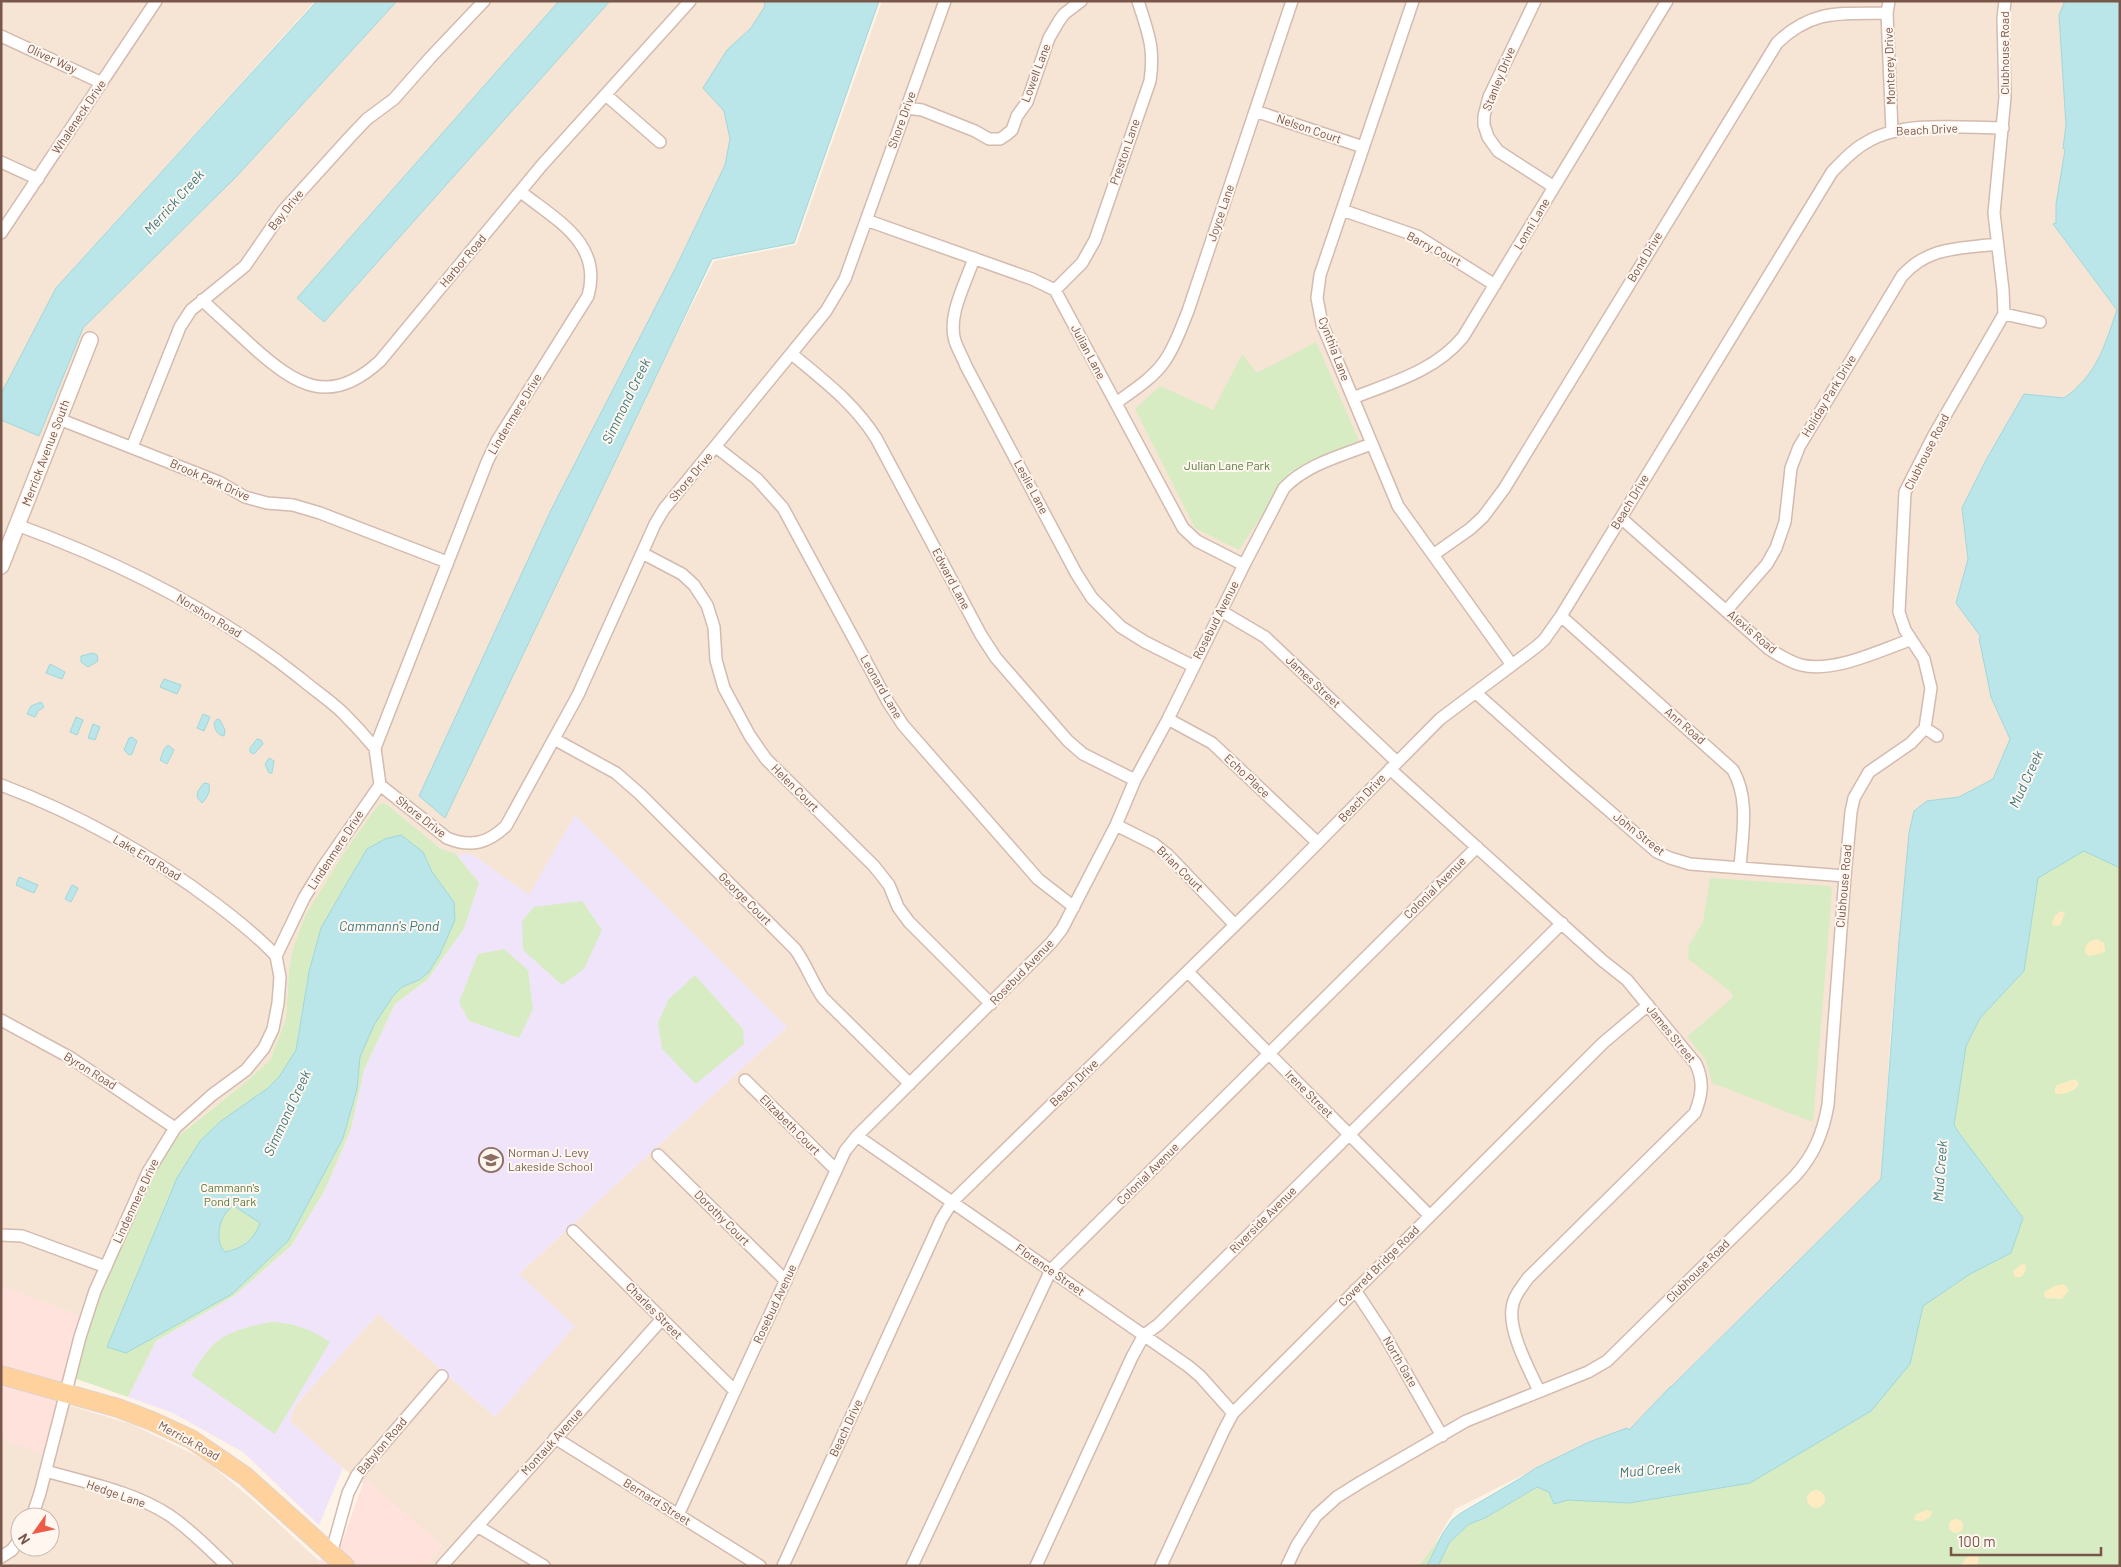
<svg xmlns="http://www.w3.org/2000/svg" width="2121" height="1567" font-family="Barlow,sans-serif">
	<rect width="100%" height="100%" fill="#fdf3e7"/>
	<path fill="#f6e4d5" fill-rule="evenodd" d="M1,1H315L56,288L1,394Z
		M397,1H559L297,298L323,322L610,1H764L765,6L751,28L727,50L724,111L730,139L725,165L419,796L437,811L714,261L796,245L882,1H2065L2059,15L2066,124L2063,148L2065,149L2056,204V223L2053,225L2117,310L2107,339L2092,372L2081,386L2064,398L2024,395L1986,460L1962,508L1968,559L1956,603L1981,637L1991,697L2010,739L1993,779L1959,797L1927,801L1909,833L1891,1030L1881,1179L1671,1387H1670L1629,1430L1627,1428L1589,1442L1455,1509L1422,1566H430L428,1564L442,1545L343,1468L290,1422L294,1407L378,1314L495,1417L519,1274L787,1027L575,815L529,896L472,854H456L440,848L385,803L380,804L305,916L293,948L289,969L286,1019L270,1060L246,1082L186,1129L87,1318L1,1286V420L39,436L83,328L236,177Z
		M1,1385L131,1424L205,1460L255,1502L319,1561L318,1566H1ZM20,1517H50V1547H20Z"/>
	<path fill="#fee2db" d="M1,1286L87,1318L46,1456L1,1439Z
		M365,1478L442,1545L428,1564L430,1566H318L319,1561L342,1542Z"/>
	<path fill="#f0e4fa" d="M575,815L787,1027L519,1274L575,1326L495,1417L378,1314L294,1407L290,1421L343,1468L319,1525L243,1452L173,1413L128,1397L156,1341L234,1296L291,1246L325,1190L351,1129L364,1070L395,1004L427,980L464,929L479,883L456,854H472L529,895Z"/>
	<path fill="#d8ecc4" d="M1316,342L1359,441L1290,472L1239,550L1195,528L1135,409L1160,386L1213,410L1242,354L1257,373Z
		M385,803L440,848L456,854L479,883L464,929L427,980L395,1004L364,1070L351,1129L325,1190L291,1246L234,1296L156,1341L128,1397L71,1377L96,1292L167,1145L246,1082L270,1060L286,1019L289,969L293,948L305,916L346,850L376,808L380,804Z
		M2084,851L2120,868V1566H1438L1449,1543L1469,1524L1485,1518L1537,1487L1549,1492L1555,1504L1568,1500L1629,1503L1910,1364L1923,1306L1970,1274L2011,1253L2023,1218L1959,1133L1954,1125L1966,1046L1980,1018L2024,971L2038,878Z
		M1710,878L1830,886L1832,890L1813,1122L1712,1083L1706,1060L1687,1037L1733,997L1731,992L1688,959L1689,945L1703,922Z
		M582,901L602,930L584,969L562,985L523,950L522,921L534,907Z
		M504,949L528,970L533,1009L519,1038L469,1021L459,1002L478,954Z
		M695,975L743,1029L744,1044L696,1084L662,1049L658,1023L668,1000Z
		M271,1322C294,1323 311,1329 330,1342L275,1434L191,1375C199,1364 207,1348 219,1340C233,1330 254,1325 271,1322Z
		M1443,1533L1427,1566H1419Z"/>
	<path fill="#feebc1" d="M2061,911L2065,913L2060,925L2054,926L2052,923L2055,916Z
		M2097,939L2104,943L2105,952L2091,956L2087,955C2082,947 2088,941 2097,939Z
		M2075,1079L2079,1084C2076,1091 2062,1096 2055,1093V1089L2057,1085Z
		M2022,1264L2026,1265L2025,1272L2021,1277H2015L2013,1271Z
		M2064,1284L2069,1290L2062,1299L2045,1298L2044,1292L2055,1286Z
		M1807 1499a9 9 0 1 1 18 0a9 9 0 1 1-18 0Z
		M1927,1510L1932,1512L1929,1518L1922,1521L1914,1520L1916,1514Z
		M1949 1526a7 7 0 1 1 14 0a7 7 0 1 1-14 0Z
		M1974,1554L1979,1558L1977,1566H1961L1965,1559Z"/>
	<path fill="#bae6e9" stroke="#a0d7db" fill-rule="evenodd" d="M317,1H397L236,177L83,328L39,436L1,420V394L56,288Z
		M559,1H610L324,322L297,298Z
		M764,1H879L794,243L712,259L445,818L419,796L551,510L675,269L725,165L730,139L724,111L703,88L727,50L751,28L765,6Z
		M2065,1H2120V868L2084,851L2038,878L2024,971L1980,1018L1966,1046L1954,1125L1959,1133L2023,1218L2011,1253L1970,1274L1923,1306L1910,1364L1871,1411L1750,1483L1629,1503L1568,1500L1554,1504L1549,1492L1537,1487L1485,1518L1469,1524L1449,1543L1438,1566H1427L1443,1533L1452,1520L1461,1513L1519,1479L1536,1468L1589,1442L1627,1428L1629,1430L1670,1387H1671L1881,1179L1899,941L1909,833L1914,811L1927,801L1959,797L1993,779L2010,739L1991,697L1979,638L1981,637L1956,603L1968,559L1962,508L1986,460L2024,394L2064,398C2097,375 2104,347 2117,310L2053,224L2056,223V204L2065,150L2063,148L2066,125L2059,15Z
		M93,653L97,655L98,661L88,667L81,662V656Z
		M50,664L65,672L62,679L46,673Z
		M164,679L181,685L177,694L160,687Z
		M41,702L44,707L38,711L35,717L27,714L31,706Z
		M203,714L210,717L204,731L197,728Z
		M76,717L83,720L77,735L70,732Z
		M217,719L220,720L225,730L224,736C217,735 215,730 214,723Z
		M93,724L100,727L95,740L88,738Z
		M132,737L137,741L132,754L129,755L124,750L129,738Z
		M257,739L261,740L263,744L254,754L250,752V748Z
		M168,745L174,750L167,764L160,760L164,749Z
		M269,758L274,761L272,773H269L265,764Z
		M204,783L209,784C211,790 207,798 202,803L197,797L198,791Z
		M401,835L423,852L432,872L454,902L455,920L440,954L429,972L419,980L402,987L393,996L374,1025L360,1057L357,1089L343,1138L288,1241L232,1294L126,1353L107,1347L177,1178L200,1141L221,1121L268,1088L279,1077L296,1050L309,972L321,928L344,888L367,849L385,839ZM234,1206L260,1223C254,1240 242,1249 225,1252C213,1241 220,1212 234,1206Z
		M19,877L38,885L34,893L16,885Z
		M72,885L78,888L71,902L65,899Z"/>
	<g fill="none" stroke-linecap="round" stroke-linejoin="round">
		<defs>
			<path id="street" d="M1413,1L1320,275L1317,298L1322,324L1398,506L1512,665
				M1535,1L1489,97L1484,116V125L1488,137L1498,151L1554,187
				M1889,1L1887,13L1892,131
				M1,36L102,83
				M606,95L660,142
				M907,108L922,110L975,131L989,139H1000L1006,135L1012,130L1017,116L1027,102L1049,38L1059,21L1064,14L1081,1
				M1255,111L1363,147
				M1,162L38,179
				M1342,210L1417,236L1495,285
				M866,220L1032,279L1055,290L1183,528L1197,541L1244,565
				M1,233L156,1
				M974,258C966,283 947,315 955,341C958,350 963,358 966,366L1076,573L1092,598L1121,627L1145,642L1193,666
				M1055,290L1082,263L1095,240L1150,81C1155,47 1148,33 1138,1
				M202,300C219,316 236,331 253,347C297,386 330,407 380,361L542,165L690,1
				M2004,314L2040,322
				M792,354C824,381 853,402 876,438L981,635L996,658L1068,741L1083,754L1135,780
				M1353,398C1393,382 1435,371 1463,337L1667,1
				M1116,403C1132,391 1152,379 1164,362C1175,347 1181,328 1188,311L1292,1
				M59,419L219,482L245,497L267,503L293,505L320,513L447,562
				M132,447L180,327L191,310L245,266L283,211L349,138L367,119L394,99L430,58L484,1
				M716,447L757,479L783,508L888,702L903,725L1038,879L1074,907
				M1621,518L1769,649C1779,655 1789,662 1801,665C1834,673 1878,651 1910,640
				M17,525C119,562 215,610 300,678C314,690 331,701 344,714C355,725 365,736 375,748
				M642,553L682,574L694,585L707,605L714,627L716,660L724,688L750,736L766,759L874,866L889,885L898,907L909,922L991,1004
				M1433,555L1470,529L1483,517L1504,489L1777,43C1813,8 1842,14 1887,13
				M1221,611L1265,637L1397,762
				M1726,611L1767,564L1776,548L1785,522L1791,468L1799,447L1902,276C1929,246 1959,249 1997,244
				M1561,616L1733,770C1750,800 1742,835 1740,868
				M1476,693L1569,776L1657,852L1670,858L1690,864L1845,876
				M1168,719L1212,743L1318,843
				M1925,728L1937,736
				M554,739L616,773L640,794L795,949C806,964 812,982 823,998L910,1084
				M1390,769L1603,961L1627,980L1696,1064C1704,1082 1702,1095 1695,1113L1528,1278C1521,1288 1513,1297 1512,1309C1509,1333 1529,1369 1539,1391
				M1,785C78,814 151,855 216,904C237,920 259,937 276,956
				M380,785L447,838C471,848 488,843 506,826L578,695L655,524L664,509L826,311L845,279L945,1
				M1116,825L1154,844L1168,855L1235,925
				M1188,972L1429,1215
				M1,1020L71,1058L175,1128
				M745,1080L836,1170
				M857,1136L1188,1366L1200,1376L1233,1413
				M658,1155L786,1281
				M573,1231L735,1391
				M1,1235L22,1236L106,1267
				M1355,1290L1384,1334L1442,1436
				M555,1438L760,1566
				M46,1471C87,1483 132,1491 169,1515C190,1529 208,1548 227,1566
				M678,1515L845,1151L857,1136L1051,943L1062,929L1116,825L1135,780L1168,719L1244,565L1284,488C1307,464 1341,456 1371,444
				M32,1517L40,1493L80,1337L95,1291L148,1172L175,1128L212,1095L246,1070L264,1048L273,1029L278,1003L280,977L276,956L304,898L321,870L380,785L375,748L487,462L497,441L588,296C603,243 556,220 521,192
				M477,1526L544,1566
				M331,1554L348,1493L357,1475L442,1376
				M1,1557L12,1550L20,1539
				M442,1566L662,1319
				M783,1566L941,1220L952,1202L1279,882L1440,719L1536,647L1544,640L1561,616L1832,172C1843,161 1853,149 1867,142C1904,120 1962,128 2003,128
				M912,1566L1051,1270L1477,847
				M1036,1566L1132,1357L1144,1335L1158,1325L1562,923
				M1161,1566L1224,1430L1233,1413L1603,1043L1648,1005
				M1287,1566L1297,1545L1316,1516L1337,1497L1361,1482L1466,1421L1588,1372L1607,1361L1795,1176C1814,1155 1823,1133 1828,1105L1845,876L1851,812L1854,798L1869,772L1911,743L1925,728L1931,688L1924,659L1905,630L1899,612L1905,492L1934,435L2004,314L2003,290L1994,213L2005,97L2003,18L2005,1"/>
			<path id="secondary" d="M1,566L90,340"/>
			<path id="primary" d="M1,1375L118,1408L152,1421L191,1439L245,1476L345,1566"/>
		</defs>
		<use href="#street" stroke="#d3bbaf" stroke-width="14"/>
		<use href="#secondary" stroke="#d6bbac" stroke-width="18"/>
		<use href="#primary" stroke="#dcd3d0" stroke-width="20"/>
		<use href="#street" stroke="#fff" stroke-width="11"/>
		<use href="#secondary" stroke="#fff" stroke-width="15"/>
		<use href="#primary" stroke="#ffd19d" stroke-width="18"/>
	</g>
	<defs>
		<symbol id="school-ring" viewBox="-11 -11 22 22"><circle r="9.5" fill="#fff7ef" stroke="#8d6e63" stroke-width="1.5"/><path d="M0-5L7-2L0 1L-7-2ZM-4 1L0 2.5L4 1V4Q0 6-4 4Z" fill="#8d6e63"/></symbol>
	</defs>
	<g fill-rule="evenodd">
		<use href="#school-ring" x="477" y="1146" width="28" height="28"/>
	</g>
	<g text-anchor="middle" stroke-width="4" stroke-linejoin="round" paint-order="stroke">
		<g font-size="12" fill="#79564a" stroke="#fff7ef">
			<text transform="translate(2005 53) rotate(-90)" y="4">Clubhouse Road</text>
			<text transform="translate(52 59) rotate(25)" y="4">Oliver Way</text>
			<text transform="translate(1890 66) rotate(-92)" y="4">Monterey Drive</text>
			<text transform="translate(1036 73) rotate(-69)" y="4">Lowell Lane</text>
			<text transform="translate(1499 79) rotate(-68)" y="4">Stanley Drive</text>
			<text transform="translate(79 117) rotate(-56)" y="4">Whaleneck Drive</text>
			<text transform="translate(902 120) rotate(-70)" y="4">Shore Drive</text>
			<text transform="translate(1309 129) rotate(19)" y="4">Nelson Court</text>
			<text transform="translate(1927 130) rotate(-3)" y="4">Beach Drive</text>
			<text transform="translate(1125 152) rotate(-71)" y="4">Preston Lane</text>
			<text transform="translate(286 210) rotate(-51)" y="4">Bay Drive</text>
			<text transform="translate(1221 213) rotate(-71)" y="4">Joyce Lane</text>
			<text transform="translate(1532 224) rotate(-59)" y="4">Lonni Lane</text>
			<text transform="translate(1434 249) rotate(28)" y="4">Barry Court</text>
			<text transform="translate(1645 257) rotate(-59)" y="4">Bond Drive</text>
			<text transform="translate(463 261) rotate(-50)" y="4">Harbor Road</text>
			<text transform="translate(1334 349) rotate(69)" y="4">Cynthia Lane</text>
			<text transform="translate(1088 352) rotate(62)" y="4">Julian Lane</text>
			<text transform="translate(1829 396) rotate(-59)" y="4">Holiday Park Drive</text>
			<text transform="translate(515 414) rotate(-59)" y="4">Lindenmere Drive</text>
			<text transform="translate(1927 452) rotate(-63)" y="4">Clubhouse Road</text>
			<text transform="translate(46 453) rotate(-69)" y="4">Merrick Avenue South</text>
			<text transform="translate(691 477) rotate(-50)" y="4">Shore Drive</text>
			<text transform="translate(210 480) rotate(24)" y="4">Brook Park Drive</text>
			<text transform="translate(1031 487) rotate(62)" y="4">Leslie Lane</text>
			<text transform="translate(1630 502) rotate(-59)" y="4">Beach Drive</text>
			<text transform="translate(951 579) rotate(62)" y="4">Edward Lane</text>
			<text transform="translate(209 616) rotate(31)" y="4">Norshon Road</text>
			<text transform="translate(1216 620) rotate(-63)" y="4">Rosebud Avenue</text>
			<text transform="translate(1752 632) rotate(40)" y="4">Alexis Road</text>
			<text transform="translate(1313 682) rotate(43)" y="4">James Street</text>
			<text transform="translate(881 687) rotate(60)" y="4">Leonard Lane</text>
			<text transform="translate(1685 726) rotate(41)" y="4">Ann Road</text>
			<text transform="translate(1247 776) rotate(43)" y="4">Echo Place</text>
			<text transform="translate(795 788) rotate(45)" y="4">Helen Court</text>
			<text transform="translate(1362 798) rotate(-46)" y="4">Beach Drive</text>
			<text transform="translate(421 817) rotate(38)" y="4">Shore Drive</text>
			<text transform="translate(1639 834) rotate(38)" y="4">John Street</text>
			<text transform="translate(336 850) rotate(-57)" y="4">Lindenmere Drive</text>
			<text transform="translate(147 858) rotate(31)" y="4">Lake End Road</text>
			<text transform="translate(1180 869) rotate(44)" y="4">Brian Court</text>
			<text transform="translate(1844 886) rotate(-85)" y="4">Clubhouse Road</text>
			<text transform="translate(1435 888) rotate(-45)" y="4">Colonial Avenue</text>
			<text transform="translate(745 899) rotate(45)" y="4">George Court</text>
			<text transform="translate(1022 972) rotate(-46)" y="4">Rosebud Avenue</text>
			<text transform="translate(1671 1034) rotate(51)" y="4">James Street</text>
			<text transform="translate(90 1071) rotate(32)" y="4">Byron Road</text>
			<text transform="translate(1074 1083) rotate(-44)" y="4">Beach Drive</text>
			<text transform="translate(1309 1094) rotate(45)" y="4">Irene Street</text>
			<text transform="translate(790 1125) rotate(45)" y="4">Elizabeth Court</text>
			<text transform="translate(1148 1174) rotate(-45)" y="4">Colonial Avenue</text>
			<text transform="translate(136 1201) rotate(-65)" y="4">Lindenmere Drive</text>
			<text transform="translate(722 1218) rotate(45)" y="4">Dorothy Court</text>
			<text transform="translate(1263 1220) rotate(-45)" y="4">Riverside Avenue</text>
			<text transform="translate(1379 1266) rotate(-45)" y="4">Covered Bridge Road</text>
			<text transform="translate(1050 1270) rotate(35)" y="4">Florence Street</text>
			<text transform="translate(1698 1271) rotate(-45)" y="4">Clubhouse Road</text>
			<text transform="translate(775 1304) rotate(-65)" y="4">Rosebud Avenue</text>
			<text transform="translate(654 1311) rotate(45)" y="4">Charles Street</text>
			<text transform="translate(1400 1362) rotate(60)" y="4">North Gate</text>
			<text transform="translate(846 1428) rotate(-65)" y="4">Beach Drive</text>
			<text transform="translate(189 1441) rotate(29)" y="4">Merrick Road</text>
			<text transform="translate(552 1442) rotate(-48)" y="4">Montauk Avenue</text>
			<text transform="translate(382 1446) rotate(-50)" y="4">Babylon Road</text>
			<text transform="translate(116 1494) rotate(19)" y="4">Hedge Lane</text>
			<text transform="translate(657 1502) rotate(32)" y="4">Bernard Street</text>
		</g>
		<g font-size="12" fill="#557a3e" stroke="#fff7ef">
			<text x="1227" y="470">Julian Lane Park</text>
			<text x="230" y="1192">Cammann's<tspan x="230" dy="14">Pond Park</tspan></text>
		</g>
		<g font-size="12" fill="#785e54" stroke="#fff7ef" text-anchor="start">
			<text x="508" y="1157">Norman J. Levy<tspan x="508" dy="14">Lakeside School</tspan></text>
		</g>
		<g font-size="14" font-style="italic" fill="#3c7a7f" stroke="#fff7ef">
			<text transform="translate(174 202) rotate(-48)" y="5">Merrick Creek</text>
			<text transform="translate(626 401) rotate(-64)" y="5">Simmond Creek</text>
			<text transform="translate(2026 779) rotate(-65)" y="5">Mud Creek</text>
			<text x="389" y="931">Cammann's Pond</text>
			<text transform="translate(287 1113) rotate(-65)" y="5">Simmond Creek</text>
			<text transform="translate(1940 1171) rotate(-86)" y="5">Mud Creek</text>
			<text transform="translate(1650 1470) rotate(-5)" y="5">Mud Creek</text>
		</g>
	</g>
	<rect width="2121" height="1567" fill="none" stroke="#79564a" stroke-width="5"/>
	<g transform="translate(35 1532) rotate(237)"><circle r="24" fill="#fff7ef" stroke="#c9b7ad"/>
	<path d="M0-4L9 19L0 12L-9 19Z" fill="#ed5c47"/>
	<text y="-8" font-size="14" font-weight="bold" text-anchor="middle" fill="#79564a">N</text>
	</g>
	<path d="M1951 1547v8h150v-8" fill="none" stroke="#79564a" stroke-width="2.5"/>
	<text x="1958" y="1547" font-size="15" fill="#79564a" stroke="#fff7ef" stroke-width="4" paint-order="stroke">100 m</text>
</svg>
